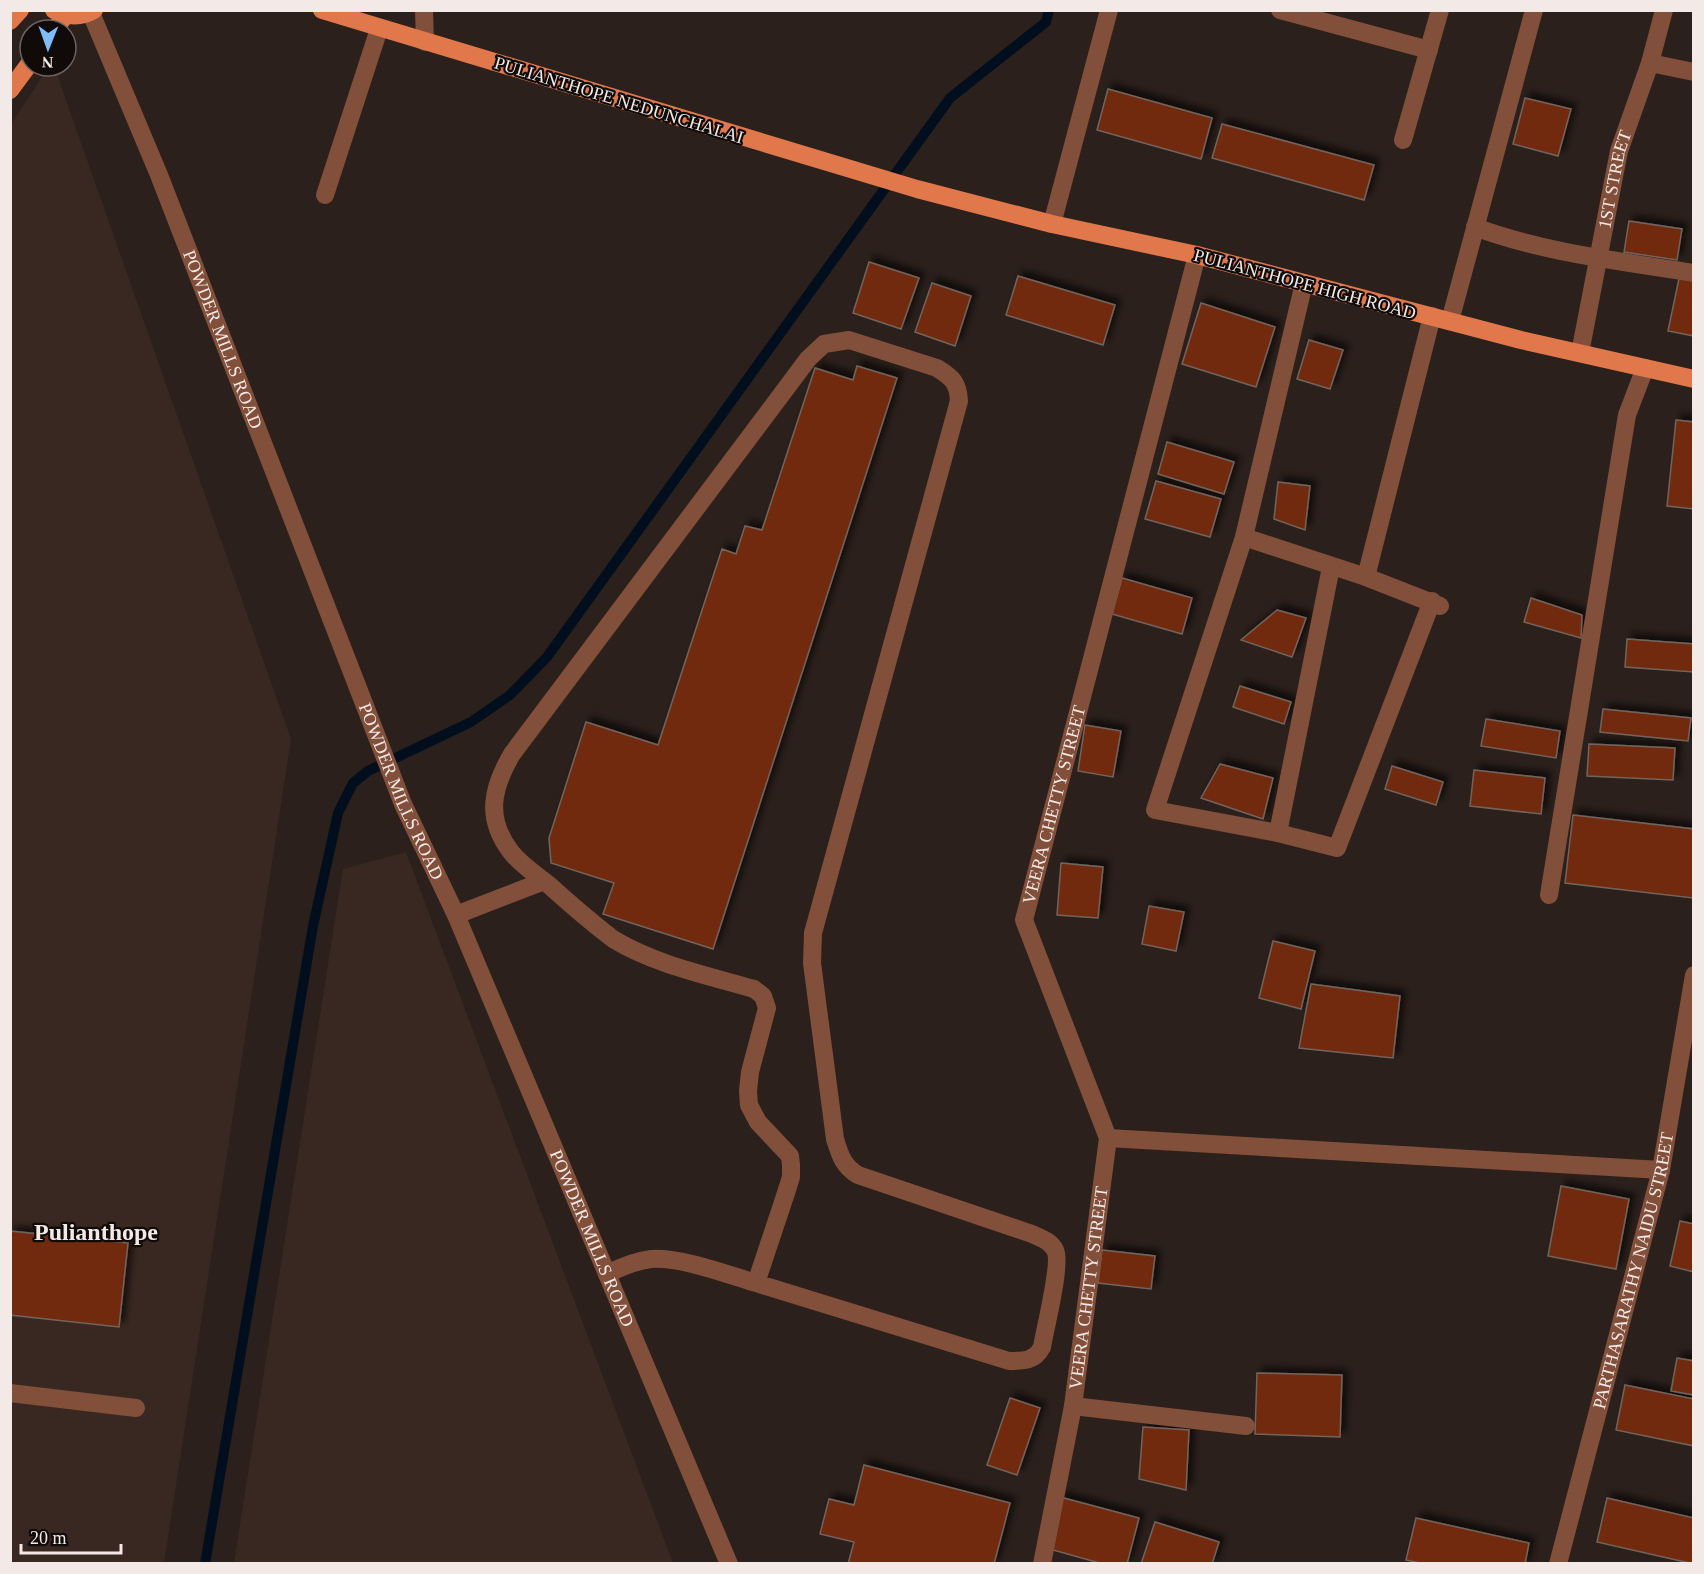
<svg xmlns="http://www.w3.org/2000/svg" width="1704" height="1574" font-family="'Times New Roman',serif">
	<defs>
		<filter id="shadow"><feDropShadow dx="5.5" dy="-5.5" stdDeviation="3" flood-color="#0009"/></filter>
	</defs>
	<rect width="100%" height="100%" fill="#2b201b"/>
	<path fill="#392821" d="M49,66H54L291,739L164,1563H11L10,126Z
		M406,852L673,1563H234L343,869Z"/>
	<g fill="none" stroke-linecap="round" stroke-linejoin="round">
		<path stroke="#000e1e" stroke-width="10" d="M205,1564L313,926L338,813L353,783L368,771L471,722L510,695L547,657L950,98L1046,22L1049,10"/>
	</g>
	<path fill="#712a07" stroke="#72645f" stroke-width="1.5" filter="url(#shadow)" d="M1108,89L1212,118L1201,159L1097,130Z
		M1525,98L1571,109L1558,156L1513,144Z
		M1222,124L1374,165L1364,200L1212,158Z
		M1629,221L1682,229L1677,260L1624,252Z
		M869,262L919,278L901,329L853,313Z
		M1680,274L1694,277V336L1668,331Z
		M1018,276L1115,305L1103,345L1006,315Z
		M932,283L971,296L955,346L915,332Z
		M1201,303L1275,327L1256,387L1182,364Z
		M1309,340L1343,350L1330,389L1297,379Z
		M857,366L897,378L713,949L603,914L614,883L551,863L549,838L586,722L658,745L722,549L736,554L745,526L762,530L815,368L853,380Z
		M1676,420L1694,422V509L1667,506Z
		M1167,442L1234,462L1224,494L1158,474Z
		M1156,481L1221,499L1210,537L1145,519Z
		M1278,482L1310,486L1305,530L1274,519Z
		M1122,578L1192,598L1182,634L1112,614Z
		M1531,598L1582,615L1581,638L1524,622Z
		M1277,610L1306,618L1292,657L1241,640Z
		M1627,639L1694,644V672L1625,667Z
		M1240,686L1291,702L1284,724L1233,707Z
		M1603,709L1691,718L1688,741L1600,732Z
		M1486,719L1560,731L1556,758L1481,746Z
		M1085,725L1121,731L1113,777L1078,771Z
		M1589,744L1675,748L1673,780L1587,776Z
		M1220,764L1273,778L1263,819L1201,798Z
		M1392,766L1443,782L1436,805L1385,789Z
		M1474,770L1545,778L1541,814L1470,806Z
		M1573,815L1694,829L1693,898L1565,883Z
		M1061,863L1103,867L1098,918L1057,915Z
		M1149,906L1184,912L1176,951L1142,944Z
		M1273,941L1315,951L1301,1009L1259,998Z
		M1311,984L1400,996L1393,1058L1299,1048Z
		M1561,1186L1629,1199L1616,1269L1548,1256Z
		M1680,1221L1694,1224V1272L1670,1266Z
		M10,1231L128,1243L119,1327L10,1315Z
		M1102,1250L1155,1256L1151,1289L1098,1283Z
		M1677,1358L1694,1361V1395L1671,1391Z
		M1257,1373L1342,1375L1340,1437L1255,1434Z
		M1625,1385L1694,1399V1446L1616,1430Z
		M1010,1398L1040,1408L1017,1475L987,1465Z
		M1143,1427L1189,1430L1186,1490L1139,1479Z
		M864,1465L1010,1503L994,1564H848L854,1542L820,1534L829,1499L854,1505Z
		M1060,1497L1139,1518L1127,1564H1103L1046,1548Z
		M1607,1498L1694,1518V1564L1597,1542Z
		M1416,1518L1529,1543L1525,1564H1424L1406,1560Z
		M1155,1522L1219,1542L1212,1564H1141Z"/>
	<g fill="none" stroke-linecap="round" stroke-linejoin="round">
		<g stroke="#824f3a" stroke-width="18">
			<path d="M424,10L425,42"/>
			<path d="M1280,10L1429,50"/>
			<path id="s1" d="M91,13L159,175L403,804L456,915L729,1564"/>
			<path d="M1650,63L1694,72"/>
			<path d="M1403,140L1440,10"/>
			<path d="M325,195L379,29"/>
			<path d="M1052,224L1109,10"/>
			<path d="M1475,227C1544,253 1621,261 1694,273"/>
			<path d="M1304,283L1244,537L1155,810L1278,833L1337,848L1432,601"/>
			<path d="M1450,321L1534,10"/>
			<path id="s2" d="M1580,353L1619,151L1650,63L1664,10"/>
			<path d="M1244,537L1366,577L1440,606"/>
			<path d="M1366,577L1432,316"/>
			<path d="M1278,833L1331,567"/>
			<path d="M1549,895L1627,415L1645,368"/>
			<path d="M456,915L544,881"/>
			<path d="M1108,1138L1661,1170"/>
			<path d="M607,1274C621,1267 635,1261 651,1259C681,1257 726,1274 756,1283L1009,1361C1024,1361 1035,1361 1042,1347C1045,1329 1062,1262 1055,1250C1051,1241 1041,1238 1032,1234L858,1175C843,1166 840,1155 835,1139L812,963L813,933L959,401C958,383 953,378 937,368L849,340L824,344L808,359L512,754C492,788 485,818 511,852C521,865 537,875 549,885C570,904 591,922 613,939C656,965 706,975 754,989L763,996L767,1008L750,1072L748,1091L749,1105L758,1122L790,1156L791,1165V1177L786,1193L756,1283"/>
			<path d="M10,1393L136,1408"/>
			<path d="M1073,1406L1246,1426"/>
			<path id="s3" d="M1042,1564L1073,1406L1108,1138L1024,920L1197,255"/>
			<path id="s4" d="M1558,1564L1661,1170L1694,975"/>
		</g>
		<path stroke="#e1784c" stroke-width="18" d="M54,10C68,17 80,18 94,10
			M322,10L917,189L1052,224L1197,255L1521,340L1694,379
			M10,21L20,10
			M55,30L65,15
			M10,90L30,63"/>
	</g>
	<g text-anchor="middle" stroke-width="4.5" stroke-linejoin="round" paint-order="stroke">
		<g font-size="18" fill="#f3eae7" stroke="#100b09">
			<text transform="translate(619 100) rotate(17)" y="6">PULIANTHOPE NEDUNCHALAI</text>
			<text dy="6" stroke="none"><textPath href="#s2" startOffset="177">1ST STREET</textPath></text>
			<text transform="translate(1305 284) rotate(15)" y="6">PULIANTHOPE HIGH ROAD</text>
			<text dy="6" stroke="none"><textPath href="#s1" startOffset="352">POWDER MILLS ROAD</textPath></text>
			<text dy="6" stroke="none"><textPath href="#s1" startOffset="838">POWDER MILLS ROAD</textPath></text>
			<text dy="6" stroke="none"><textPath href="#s3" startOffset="784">VEERA CHETTY STREET</textPath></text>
			<text dy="6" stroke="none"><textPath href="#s1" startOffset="1324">POWDER MILLS ROAD</textPath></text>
			<text dy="6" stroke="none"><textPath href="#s4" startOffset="303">PARTHASARATHY NAIDU STREET</textPath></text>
			<text dy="6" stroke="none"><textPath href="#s3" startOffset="280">VEERA CHETTY STREET</textPath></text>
		</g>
		<g font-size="24" font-weight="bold" fill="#f3eae7" stroke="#100b09">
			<text x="96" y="1240">Pulianthope</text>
		</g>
	</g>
	<rect width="1704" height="1574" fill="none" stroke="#f3eae7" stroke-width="24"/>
	<g transform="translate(48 48) rotate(181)"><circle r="28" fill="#100b09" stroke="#6b6462" stroke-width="1.5"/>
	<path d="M0-4.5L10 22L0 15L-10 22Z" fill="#7ebdf9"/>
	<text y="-9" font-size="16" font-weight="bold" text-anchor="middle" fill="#f3eae7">N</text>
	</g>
	<path d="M21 1544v9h100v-9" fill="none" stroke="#f3eae7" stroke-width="3"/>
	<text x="30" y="1544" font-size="18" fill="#f3eae7" stroke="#100b09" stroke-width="4.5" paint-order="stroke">20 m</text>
</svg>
